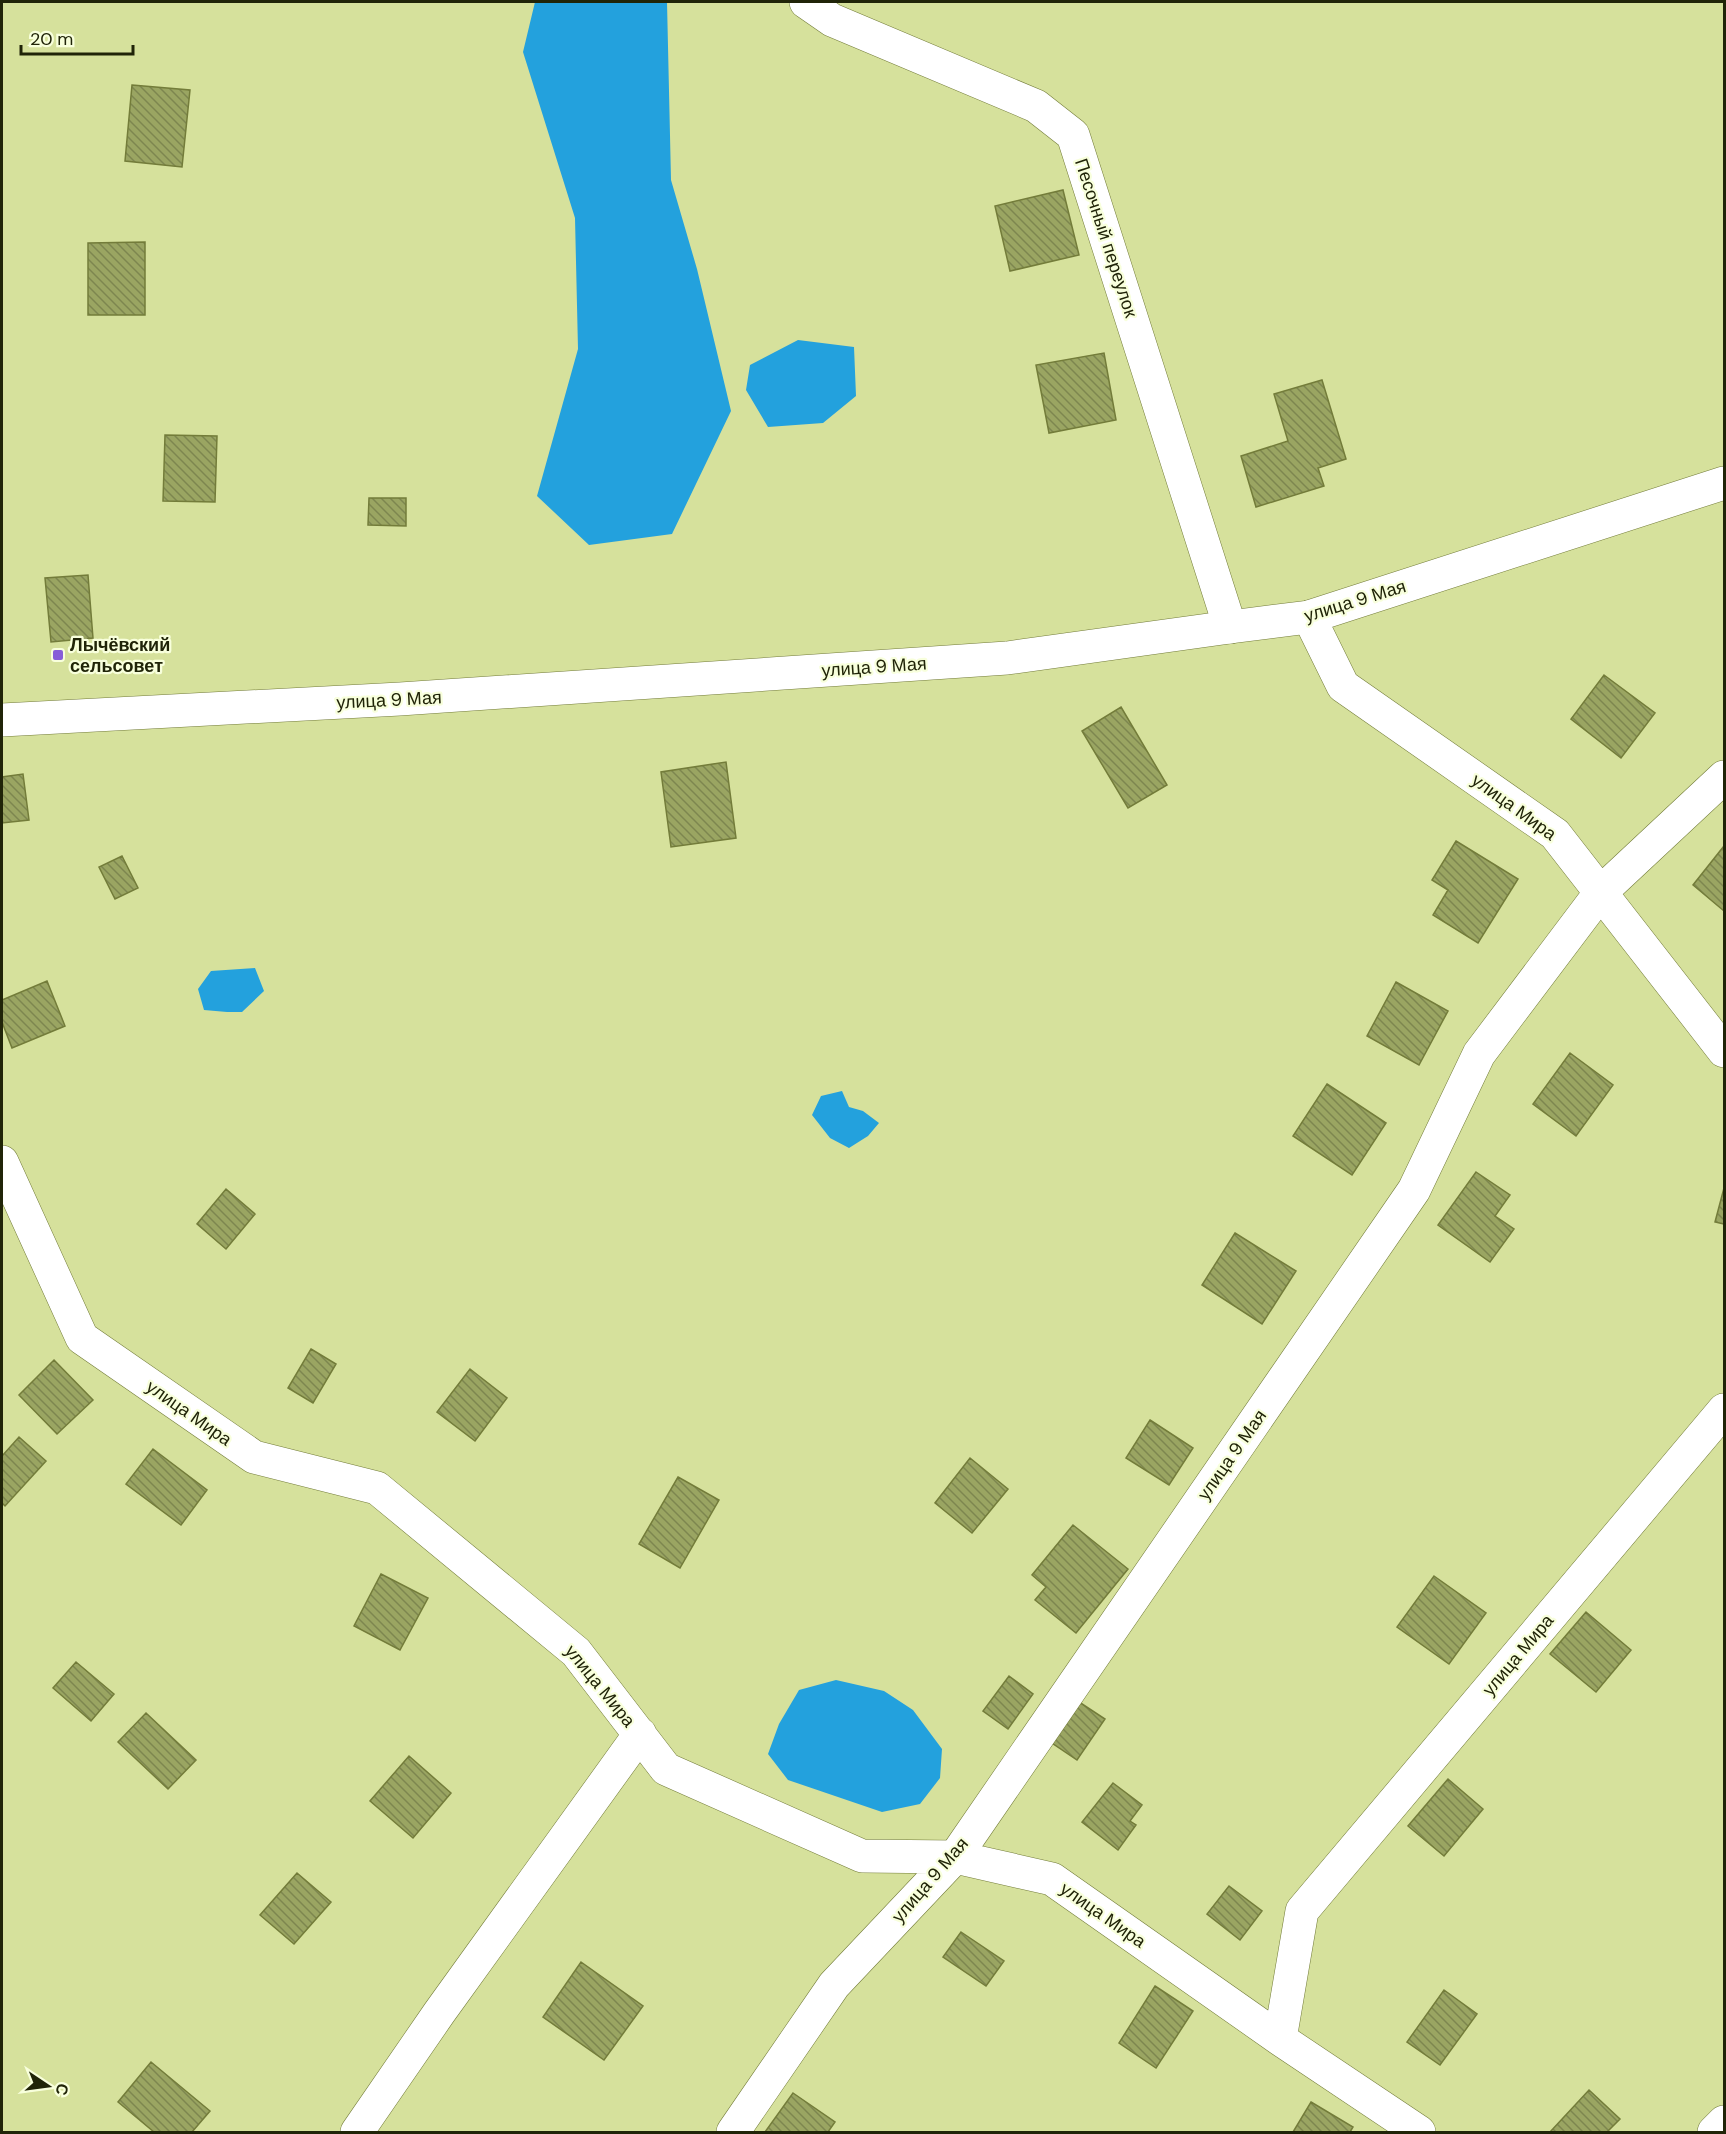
<svg xmlns="http://www.w3.org/2000/svg" width="1726" height="2134" font-family="'DM Sans',sans-serif">
	<defs>
		<pattern id="building-back-hatch" width="6" height="6" patternUnits="userSpaceOnUse" patternTransform="scale(1.5)"><rect width="6" height="6" fill="#9aa562"/><path d="M-1 5l2 2M0 0l6 6M5-1l2 2" fill="none" stroke="#7d864f"/></pattern>
	</defs>
	<rect width="100%" height="100%" fill="#d6e19c"/>
	<path fill="#23a1dd" d="M535,2H667L671,180L697,269L731,411L672,534L589,545L537,496L578,349L575,218L523,52Z
		M798,340L854,347L856,396L823,423L768,427L746,390L750,365Z
		M255,968L264,991L242,1012H227L204,1010L198,989L211,971Z
		M842,1091L849,1107L863,1111L879,1123L868,1136L849,1148L830,1138L812,1115L821,1096Z
		M836,1680L884,1691L913,1710L942,1749L940,1778L920,1804L882,1812L788,1780L768,1754L779,1724L799,1690Z"/>
	<path fill="url(#building-back-hatch)" stroke="#737c3a" stroke-width="1.5" d="M132,85L190,90L182,167L125,161Z
		M1063,190L1079,255L1010,271L995,206Z
		M145,242V315H88V243Z
		M1104,353L1116,420L1049,433L1036,365Z
		M1322,380L1346,459L1318,468L1324,486L1256,507L1241,456L1288,441L1274,394Z
		M165,435L217,436L215,502L163,501Z
		M369,498H406V526L368,525Z
		M88,575L93,638L51,642L45,578Z
		M1604,675L1655,713L1621,758L1571,719Z
		M1121,707L1167,785L1128,808L1082,731Z
		M726,762L736,838L671,847L661,772Z
		M23,774L29,820L2,823V777Z
		M1456,841L1518,879L1478,943L1433,915L1448,890L1432,880Z
		M1724,846V911L1693,885Z
		M122,856L138,888L115,899L99,867Z
		M47,981L65,1026L12,1048L2,1022V1000Z
		M1396,982L1448,1011L1419,1065L1367,1036Z
		M1570,1053L1613,1085L1576,1136L1533,1104Z
		M1327,1084L1386,1123L1352,1175L1293,1136Z
		M1476,1172L1510,1195L1495,1216L1514,1229L1490,1262L1438,1225Z
		M1724,1188V1224L1715,1222Z
		M226,1189L255,1214L226,1249L197,1224Z
		M1235,1233L1296,1271L1262,1324L1202,1285Z
		M311,1349L336,1364L313,1403L288,1388Z
		M54,1360L93,1400L57,1434L19,1395Z
		M470,1369L507,1398L475,1441L437,1412Z
		M1150,1420L1193,1448L1169,1485L1126,1458Z
		M19,1437L46,1461L5,1506L2,1503V1456Z
		M153,1449L207,1490L181,1525L126,1484Z
		M970,1458L1008,1489L972,1533L935,1503Z
		M678,1477L719,1500L680,1568L639,1544Z
		M1073,1525L1128,1569L1076,1633L1035,1600L1046,1587L1032,1575Z
		M381,1574L428,1598L400,1650L354,1626Z
		M1434,1576L1486,1613L1449,1664L1397,1627Z
		M1586,1612L1631,1650L1596,1692L1550,1654Z
		M76,1662L114,1694L91,1721L53,1688Z
		M1009,1676L1033,1694L1008,1729L983,1711Z
		M1073,1698L1105,1719L1077,1760L1046,1739Z
		M146,1713L196,1760L168,1789L118,1742Z
		M409,1756L451,1793L413,1838L370,1801Z
		M1448,1779L1483,1809L1444,1856L1408,1826Z
		M1113,1783L1142,1805L1130,1821L1136,1825L1118,1850L1082,1822Z
		M297,1873L331,1902L294,1944L260,1915Z
		M1229,1886L1262,1911L1240,1940L1207,1914Z
		M961,1932L1004,1961L986,1986L943,1957Z
		M581,1962L643,2006L604,2060L543,2017Z
		M1155,1986L1193,2011L1156,2068L1119,2043Z
		M1444,1990L1477,2014L1440,2065L1407,2042Z
		M151,2062L210,2111L192,2132H154L118,2102Z
		M1589,2090L1620,2119L1607,2132H1550Z
		M793,2093L835,2122L828,2132H765Z
		M1311,2102L1353,2127L1350,2132H1293Z"/>
	<g fill="none" stroke-linecap="round" stroke-linejoin="round">
		<defs>
			<path id="minor" d="M806,2L832,20L1036,106L1073,135L1230,627
				M1309,617L1343,686L1555,834L1724,1051
				M2,1162L82,1338L254,1457L377,1488L576,1652L666,1769L862,1856L955,1857L1052,1879L1280,2039L1419,2132
				M1280,2039L1302,1911L1724,1410
				M357,2132L439,2013L640,1734
				M733,2132L834,1985L955,1857L1414,1190L1479,1054L1601,892L1724,777
				M1714,2132L1724,2122"/>
			<path id="major" d="M2,720L400,699L1007,658L1230,627L1309,617L1724,483"/>
		</defs>
		<use href="#minor" stroke="#737c39" stroke-width="34"/>
		<use href="#major" stroke="#737c39" stroke-width="34"/>
		<use href="#minor" stroke="#fff" stroke-width="33"/>
		<use href="#major" stroke="#fff" stroke-width="33"/>
	</g>
	<rect fill="#875ed8" stroke="#f8ffdc" stroke-width="2" x="52" y="649" width="12" height="12" rx="3"/>
	<g text-anchor="middle" stroke-width="4.5" stroke-linejoin="round" paint-order="stroke">
		<g font-size="18" fill="#202408" stroke="#f8ffdc">
			<text transform="translate(1106 238) rotate(72)" y="6">Песочный переулок</text>
			<text transform="translate(1355 601) rotate(-17)" y="6">улица 9 Мая</text>
			<text transform="translate(874 667) rotate(-4)" y="6">улица 9 Мая</text>
			<text transform="translate(389 700) rotate(-3)" y="6">улица 9 Мая</text>
			<text transform="translate(1514 807) rotate(36)" y="6">улица Мира</text>
			<text transform="translate(189 1413) rotate(35)" y="6">улица Мира</text>
			<text transform="translate(1232 1455) rotate(-55)" y="6">улица 9 Мая</text>
			<text transform="translate(1518 1655) rotate(-50)" y="6">улица Мира</text>
			<text transform="translate(600 1686) rotate(51)" y="6">улица Мира</text>
			<text transform="translate(930 1880) rotate(-49)" y="6">улица 9 Мая</text>
			<text transform="translate(1103 1915) rotate(35)" y="6">улица Мира</text>
		</g>
		<g font-size="18" font-weight="bold" fill="#202408" stroke="#f8ffdc" text-anchor="start">
			<text x="70" y="651">Лычёвский<tspan x="70" dy="21">сельсовет</tspan></text>
		</g>
	</g>
	<rect width="1726" height="2134" fill="none" stroke="#202408" stroke-width="6"/>
	<g transform="translate(48 2086) rotate(103)" stroke="#f8ffdc" stroke-width="4.5" paint-order="stroke">
	<path d="M0-4.5L10 22L0 15L-10 22Z" fill="#202408"/>
	<text y="-9" font-size="16" font-weight="bold" text-anchor="middle" fill="#202408">С</text>
	</g>
	<path d="M21 45v9h112v-9" fill="none" stroke="#202408" stroke-width="3"/>
	<text x="30" y="45" font-size="18" fill="#202408" stroke="#f8ffdc" stroke-width="4.5" paint-order="stroke">20 m</text>
</svg>
